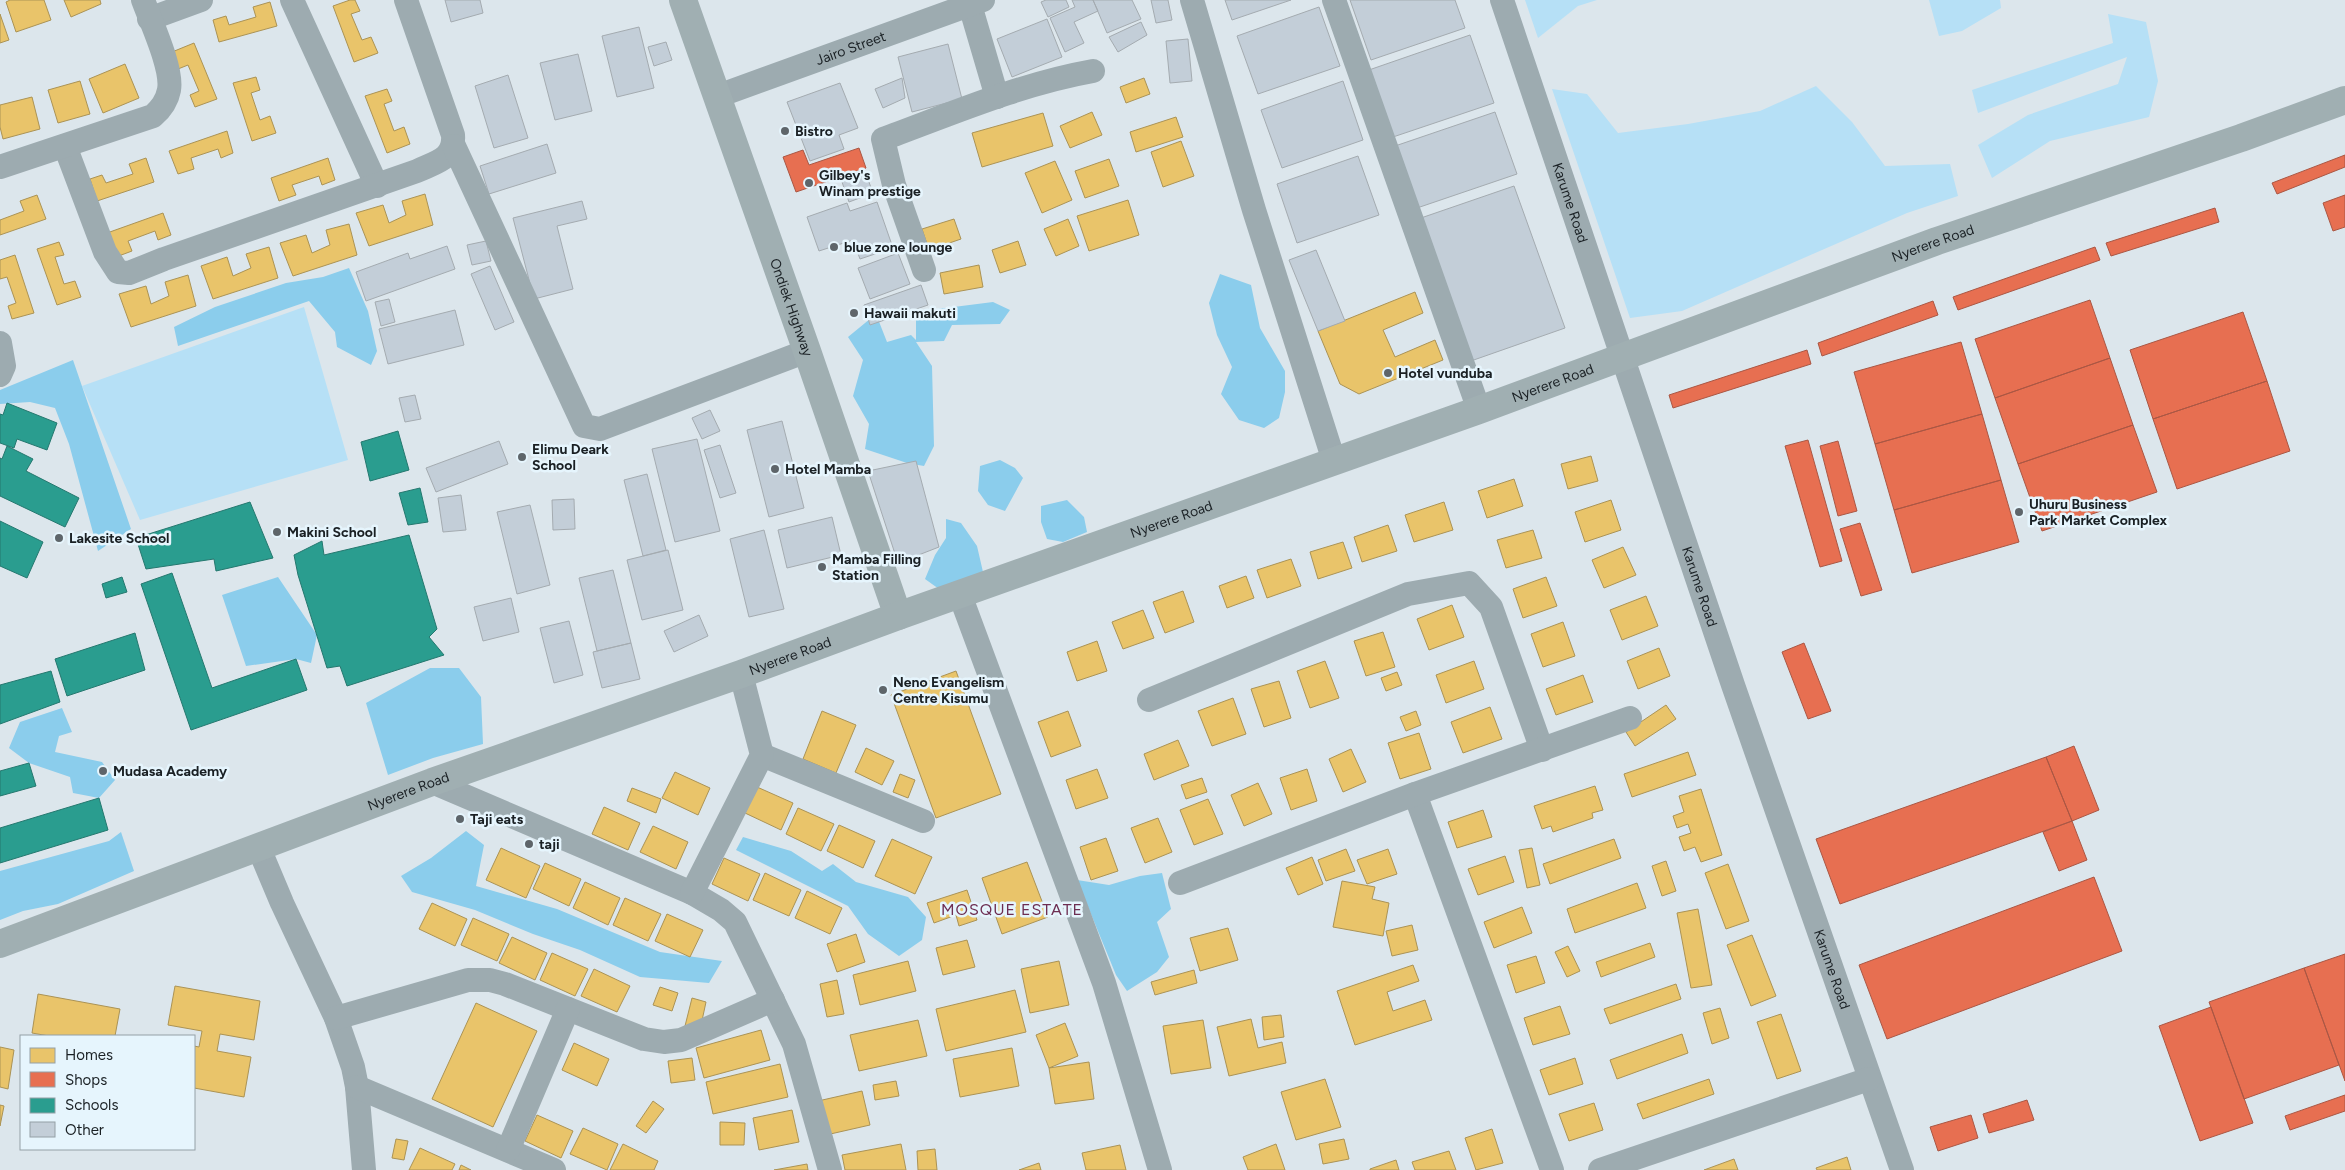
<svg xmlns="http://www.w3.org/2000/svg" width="2345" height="1170" font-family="Figtree,sans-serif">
	<rect width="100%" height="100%" fill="#dce6ec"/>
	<path fill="#b6e0f6" d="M1525,0H1597L1578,6L1538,38Z
		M1929,0H2000L2001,8L1962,31L1939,36Z
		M2108,14L2146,22L2158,81L2149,117L2050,141L1992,178L1978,145L2028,115L2118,84L2127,57L1978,113L1972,90L2113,43Z
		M1816,86L1852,122L1885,166L1950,164L1958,196L1907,213L1682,311L1630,318L1552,89L1587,94L1618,133L1688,124L1760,111Z
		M304,307L348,460L140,520L82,386Z"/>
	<path fill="#8bcdec" d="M349,268L368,311L377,351L371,365L337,347L335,332L309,301L178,346L174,327L215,307L286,283L323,277Z
		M1220,274L1251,285L1260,328L1285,371V392L1279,418L1264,428L1239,420L1221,394L1232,367L1217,335L1209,303Z
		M993,302L1010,310L1000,324L952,325L944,341L916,342L932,366L934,446L924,466L907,463L865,449L869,424L853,396L863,360L848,337L876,314L887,342L911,335L916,340V317L930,310Z
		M73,360L131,529L98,551L69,444L55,408L30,402L0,404V390Z
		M1000,460L1015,468L1023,478L1005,511L988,505L978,491L980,466Z
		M1067,500L1084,517L1087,532L1063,542L1047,539L1041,522V506Z
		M946,519L961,523L977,546L983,572L939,589L925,579L935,555L946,538Z
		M278,577L317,635L311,663L296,659L246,666L222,595Z
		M430,668H459L481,697L483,744L433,758L388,775L366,703Z
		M62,708L72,732L59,736L55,752L102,762L115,780L99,798L73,793L70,777L29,763L9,748L20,722Z
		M466,831L484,845L476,886L557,909L660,952L722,961L709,983L640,977L580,950L533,934L475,910L412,892L401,876L431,858Z
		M121,832L134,871L58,904L23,911L0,920V871L109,841Z
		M743,837L791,851L822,871L833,864L856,882L908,897L926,917L922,940L899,956L868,934L848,906L736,850Z
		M1162,873L1171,909L1157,922L1169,957L1157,972L1127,991L1116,975L1077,880L1109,885L1140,876Z"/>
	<path fill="#e9c46a" stroke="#ab9355" d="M10,0H44L51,20L16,32L6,2Z
		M64,0H100L101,4L71,17Z
		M350,0H355L360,11L351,14L362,40L371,37L378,53L354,62L333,6Z
		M270,2L277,26L219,42L213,20L226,16L229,25L256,17L253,7Z
		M0,14L9,40L0,43Z
		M194,43L217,99L195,107L190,95L199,91L188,65L178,69L172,52Z
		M125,64L139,98L103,113L89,79Z
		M256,77L260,90L251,93L260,120L270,116L276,133L252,141L233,83Z
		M1144,78L1150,94L1126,103L1120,87Z
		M80,81L90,114L58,123L48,90Z
		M387,89L392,101L384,104L394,131L404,127L410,144L387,153L365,96Z
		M32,97L40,129L3,139L0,127V105Z
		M1092,112L1102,135L1070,148L1060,126Z
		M1043,113L1053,146L982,167L972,133Z
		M1176,117L1183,137L1136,152L1130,132Z
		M227,131L233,153L221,158L218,149L191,158L194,169L178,174L169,151Z
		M1181,141L1194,176L1163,187L1151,152Z
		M146,158L154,182L97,201L90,179L102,175L106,183L133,174L129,164Z
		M328,158L335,180L322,185L319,176L292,185L296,195L279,201L271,178Z
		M1109,159L1119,186L1085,198L1075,171Z
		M1055,161L1072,200L1042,213L1025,173Z
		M425,194L433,225L369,246L356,213L383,205L389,223L406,215L402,201Z
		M37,195L46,219L0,235V220L24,211L20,201Z
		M1128,200L1139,235L1089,251L1077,216Z
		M163,213L171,235L158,240L155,231L128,241L132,251L116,257L107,233Z
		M954,219L961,239L929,250L922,229Z
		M1068,219L1079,246L1056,256L1044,229Z
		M349,224L357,255L293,276L280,243L306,235L312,253L330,245L326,230Z
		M1018,241L1026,265L1000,273L992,250Z
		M59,242L64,255L55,257L64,284L75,281L81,297L57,305L37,249Z
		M269,247L278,278L213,299L201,266L227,257L233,276L251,268L246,254Z
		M15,255L34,313L12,319L8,306L16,303L7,277L0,279V260Z
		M979,265L983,287L944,294L940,273Z
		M188,275L196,306L131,327L119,294L146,286L151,304L169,296L165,282Z
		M1415,292L1423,313L1383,330L1395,357L1435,340L1443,360L1359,394L1340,384L1318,331Z
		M1591,456L1598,481L1568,489L1561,464Z
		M1514,479L1523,506L1487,518L1478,491Z
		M1611,500L1621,530L1585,542L1575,512Z
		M1444,502L1453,530L1414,542L1405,515Z
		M1388,525L1397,551L1362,562L1354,537Z
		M1533,530L1542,558L1506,568L1497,540Z
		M1343,542L1352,568L1318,579L1310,552Z
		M1623,547L1636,575L1604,588L1592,560Z
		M1291,559L1301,586L1267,598L1257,570Z
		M1246,576L1254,598L1227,608L1219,586Z
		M1546,577L1557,606L1523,618L1513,589Z
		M1183,591L1194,622L1165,633L1153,602Z
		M1646,596L1658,626L1622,640L1610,610Z
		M1452,605L1464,637L1429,650L1417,619Z
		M1143,610L1154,638L1123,649L1112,622Z
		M1563,622L1575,656L1543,667L1531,634Z
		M1383,632L1395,667L1366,676L1354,641Z
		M1097,641L1107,671L1077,681L1067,652Z
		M1659,648L1670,676L1638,689L1627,661Z
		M1325,661L1339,698L1310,708L1297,671Z
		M1474,661L1484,689L1446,703L1436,675Z
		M956,671L1001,794L936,818L891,695Z
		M1397,672L1402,685L1386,691L1381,678Z
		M1583,675L1593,702L1556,715L1546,689Z
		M1279,681L1291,718L1264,727L1251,689Z
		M1233,698L1246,734L1212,746L1198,711Z
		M1666,705L1676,719L1635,746L1626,732Z
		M1490,707L1502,739L1463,753L1451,722Z
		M822,711L856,725L836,773L803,759Z
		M1068,711L1081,746L1051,757L1038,722Z
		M1416,711L1421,725L1406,731L1400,717Z
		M1419,733L1431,769L1400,779L1388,743Z
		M1178,740L1189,766L1154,780L1144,754Z
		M866,748L894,761L882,785L855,772Z
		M1351,749L1366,782L1343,792L1329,759Z
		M1688,752L1696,775L1632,797L1624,774Z
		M1097,769L1108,798L1076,809L1066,780Z
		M1307,769L1317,801L1291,810L1280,778Z
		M675,772L710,788L698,815L662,798Z
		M900,774L915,780L908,798L893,792Z
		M1202,778L1207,792L1186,799L1181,785Z
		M1258,783L1272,814L1244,826L1231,795Z
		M1595,786L1603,810L1592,813L1593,818L1553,832L1551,826L1542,829L1534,806Z
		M757,787L793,803L781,830L745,813Z
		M632,788L661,799L656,813L627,801Z
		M1701,789L1722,855L1701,862L1695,847L1684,851L1679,837L1691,833L1688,824L1677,828L1673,816L1684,812L1679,796Z
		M1208,799L1223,834L1194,845L1180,810Z
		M604,807L640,823L628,850L592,834Z
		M798,808L834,824L821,851L786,834Z
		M1483,810L1492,837L1457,848L1448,822Z
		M1158,818L1172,852L1145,863L1131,828Z
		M839,825L875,841L863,868L827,851Z
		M653,826L688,842L676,869L640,852Z
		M1106,838L1118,871L1091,880L1080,847Z
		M892,839L932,857L915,894L875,876Z
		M1614,839L1621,858L1550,884L1543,864Z
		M501,848L540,866L526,898L486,880Z
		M1532,848L1540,885L1527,888L1519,850Z
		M1346,849L1355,871L1326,881L1318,860Z
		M1388,849L1397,874L1367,884L1357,860Z
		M1505,856L1514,882L1478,895L1468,869Z
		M1312,857L1323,884L1298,895L1286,868Z
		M724,858L760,874L748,901L712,884Z
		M1666,861L1676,891L1662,896L1652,866Z
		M1027,862L1048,917L1002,934L982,878Z
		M545,863L581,879L569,906L533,889Z
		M1728,864L1749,921L1726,929L1705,873Z
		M765,873L801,890L789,916L753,900Z
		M1342,881L1375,887L1372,899L1389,903L1383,936L1333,927Z
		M585,882L620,898L608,925L573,908Z
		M1637,883L1646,908L1575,933L1567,909Z
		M967,890L977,920L959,926L956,915L934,923L927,903Z
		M807,891L842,908L830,934L795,918Z
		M625,898L661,914L648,941L613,925Z
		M432,903L467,919L455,946L419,929Z
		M1522,907L1532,933L1494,948L1484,922Z
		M1698,909L1712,985L1691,988L1677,913Z
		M667,914L703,930L690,957L655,941Z
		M473,918L509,934L497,961L461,945Z
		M1412,925L1418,950L1392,956L1386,931Z
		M1228,928L1238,960L1200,971L1190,938Z
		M856,934L865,962L837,972L827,944Z
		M1752,935L1776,996L1751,1006L1727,945Z
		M512,937L547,953L535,980L499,963Z
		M967,940L975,967L943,975L936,948Z
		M1650,943L1655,957L1601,977L1596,962Z
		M1568,946L1580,971L1567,977L1555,952Z
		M552,953L588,969L575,996L540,980Z
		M1536,956L1545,983L1516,993L1507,965Z
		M908,961L916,991L860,1005L853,975Z
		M1059,961L1069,1005L1030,1013L1021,969Z
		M1413,965L1419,981L1387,992L1393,1011L1425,1000L1432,1020L1355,1045L1337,991Z
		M594,969L630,986L617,1012L581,996Z
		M1194,970L1197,983L1155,995L1151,982Z
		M837,980L844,1014L827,1017L820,984Z
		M1676,984L1681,999L1610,1024L1604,1009Z
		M175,986L260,1001L254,1040L220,1034L217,1051L251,1057L244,1097L194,1088V1046L199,1047L202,1031L168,1025Z
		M660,987L678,993L672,1011L653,1005Z
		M1015,990L1026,1032L946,1051L936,1009Z
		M38,994L120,1009L115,1036H49L32,1033Z
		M692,998L706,1002L700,1030L685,1026Z
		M476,1003L537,1031L493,1127L432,1099Z
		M1560,1006L1570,1034L1533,1045L1524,1018Z
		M1720,1008L1729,1038L1712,1044L1703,1013Z
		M1781,1014L1801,1071L1777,1079L1757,1022Z
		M1281,1015L1284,1037L1264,1040L1262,1017Z
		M1251,1019L1258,1048L1282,1042L1286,1063L1229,1076L1217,1027Z
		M918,1020L927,1056L859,1071L850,1035Z
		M1203,1020L1211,1068L1171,1074L1163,1026Z
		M1065,1023L1078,1056L1049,1068L1036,1035Z
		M761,1030L770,1060L704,1078L696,1048Z
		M1682,1034L1688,1053L1617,1079L1610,1060Z
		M574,1043L609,1059L597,1086L562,1070Z
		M0,1047L14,1050L8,1089L0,1087Z
		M1012,1048L1019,1086L960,1097L953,1059Z
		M692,1058L695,1080L671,1083L668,1061Z
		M1575,1058L1583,1084L1549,1095L1540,1070Z
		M1089,1062L1094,1099L1055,1104L1049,1068Z
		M780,1064L788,1097L713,1114L706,1082Z
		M1325,1079L1341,1127L1296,1140L1281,1092Z
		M1709,1079L1714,1094L1643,1119L1637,1104Z
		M896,1081L899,1096L875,1100L873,1085Z
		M862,1091L870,1125L826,1135L818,1101Z
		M653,1101L664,1109L646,1133L636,1126Z
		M1594,1103L1603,1130L1569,1141L1559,1114Z
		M0,1105L4,1106L0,1126Z
		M792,1110L799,1142L759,1150L753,1118Z
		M537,1115L573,1131L561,1158L525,1141Z
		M720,1122L745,1123L744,1145H720Z
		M583,1128L618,1144L607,1170L570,1154Z
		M1492,1129L1503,1163L1476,1170L1465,1138Z
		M396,1139L408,1141L404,1160L392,1158Z
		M1344,1139L1349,1159L1323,1164L1319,1144Z
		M623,1144L658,1161L654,1170H610Z
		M901,1144L906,1170H845L842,1155Z
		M1276,1144L1285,1170H1248L1243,1157Z
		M1120,1145L1126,1170H1086L1082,1153Z
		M420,1148L455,1164L452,1170H409Z
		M935,1149L937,1170H918L917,1151Z
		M1449,1151L1456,1170H1415L1412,1162Z
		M1847,1157L1851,1170H1817L1816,1168Z
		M1734,1159L1738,1170H1704Z
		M1396,1160L1399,1170H1370V1169Z
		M1039,1163L1041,1170H1019Z
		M807,1164L808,1170H774Z
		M461,1165L471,1170H459Z"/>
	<path fill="#e76f51" stroke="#aa5744" d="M859,148L866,168L796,192L783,157L803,150L809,165Z
		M2345,155V167L2277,194L2272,183Z
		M2345,195V227L2333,231L2323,203Z
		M2215,208L2219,222L2111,256L2106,243Z
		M2095,247L2100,260L1958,310L1953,297Z
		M2090,300L2110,358L1995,398L1975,339Z
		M1933,301L1938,315L1822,356L1818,343Z
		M2243,312L2267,381L2153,419L2130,350Z
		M1961,342L1982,414L1875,444L1854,372Z
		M1807,350L1811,364L1673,408L1669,395Z
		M2110,358L2133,425L2018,464L1995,398Z
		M2267,381L2290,451L2177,489L2153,419Z
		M1982,414L2001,480L1894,510L1875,444Z
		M2133,425L2157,492L2042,531L2018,464Z
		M1808,440L1842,561L1820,567L1785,446Z
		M1838,441L1857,511L1838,516L1820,446Z
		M2001,480L2019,542L1912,573L1894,510Z
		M1860,523L1882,590L1861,596L1840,529Z
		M1804,643L1831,711L1808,719L1782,652Z
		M2074,746L2099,810L2072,821L2046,757Z
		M2046,757L2072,821L1840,904L1816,839Z
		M2072,821L2087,860L2059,871L2043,832Z
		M2094,877L2122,951L1887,1039L1859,965Z
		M2345,954V1081L2304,968Z
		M2304,968L2339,1065L2244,1099L2209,1002Z
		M2211,1007L2253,1123L2200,1141L2159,1026Z
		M2345,1095V1111L2290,1130L2285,1116Z
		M2027,1100L2034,1120L1989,1133L1983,1114Z
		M1971,1115L1978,1138L1938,1151L1930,1127Z"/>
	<path fill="#2a9d8f" stroke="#25786f" d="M7,403L57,423L47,450L17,439L14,448L0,443V414L3,415Z
		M398,431L409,470L370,481L361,442Z
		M7,446L33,459L26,471L79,498L65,527L0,496V458L2,459Z
		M420,488L428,522L408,525L399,493Z
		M250,502L273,558L216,571L214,559L146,569L136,538Z
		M0,521L43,542L27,578L0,566Z
		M409,535L437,629L429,637L444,655L347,686L340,666L327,668L298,575L294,555L322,541L324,555Z
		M172,573L212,688L296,659L307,690L191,730L141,584Z
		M122,577L127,592L106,598L102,584Z
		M135,633L145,670L67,696L55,659Z
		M51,671L60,702L0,724V685Z
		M29,763L36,786L0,796V771Z
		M99,798L108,830L0,863V828Z"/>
	<path fill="#c3ced8" stroke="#a4abb0" d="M445,0H480L483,13L451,22Z
		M1046,0H1066L1069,7L1048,17L1041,2Z
		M1072,0H1093L1098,11L1074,22L1084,43L1065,52L1050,18L1075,7Z
		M1093,0H1132L1141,19L1107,33Z
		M1151,0H1168L1172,20L1156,23Z
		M1225,0H1291L1232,20Z
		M1350,0H1455L1465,28L1371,60Z
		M1319,7L1340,66L1258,94L1237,36Z
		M1047,19L1062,57L1012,77L997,39Z
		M1141,22L1147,35L1118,52L1109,37Z
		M639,27L654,88L617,97L602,36Z
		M1470,35L1494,103L1390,138L1366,71Z
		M1188,39L1192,81L1170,83L1166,41Z
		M666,42L672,60L654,66L648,47Z
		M948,44L962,99L912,112L898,57Z
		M578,54L592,111L555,120L540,63Z
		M508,75L528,138L494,148L475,86Z
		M902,78L905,98L883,108L875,89Z
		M1343,81L1363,140L1282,168L1261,110Z
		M840,83L858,128L839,135L844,149L810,161L787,102Z
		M1495,112L1517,174L1417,208L1395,146Z
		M547,144L556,173L489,194L480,166Z
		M1358,156L1379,215L1297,243L1277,184Z
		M866,174L873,193L849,202L842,182Z
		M1514,186L1565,328L1468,362L1418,219Z
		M582,201L587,219L557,226L573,289L534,299L513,218Z
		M877,202L893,248L860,259L853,240L819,251L807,217L847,203L850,211Z
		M486,241L491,261L472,265L467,245Z
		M447,246L455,269L366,301L356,272L408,253L410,259Z
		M1316,250L1345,321L1318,331L1289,260Z
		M898,253L910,284L870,299L858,268Z
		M490,266L514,322L495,330L471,274Z
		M921,285L928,305L870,325L864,305Z
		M389,299L395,322L381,326L375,302Z
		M455,310L464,345L388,364L379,329Z
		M415,395L421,419L405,422L399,398Z
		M710,410L720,431L702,439L692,418Z
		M782,421L804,508L769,517L747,430Z
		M697,439L720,531L675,542L652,449Z
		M499,441L508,464L436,492L426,468Z
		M720,445L736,493L720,498L704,450Z
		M916,461L939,547L898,563L868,471Z
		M647,474L666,550L643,556L624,480Z
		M461,495L466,530L443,532L438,498Z
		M574,499L575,529L553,530L552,500Z
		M530,505L550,585L517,594L497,512Z
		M832,517L841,555L787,568L778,530Z
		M764,530L784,609L749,617L730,539Z
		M668,550L683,610L642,620L627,560Z
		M613,570L631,643L597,651L579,578Z
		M511,598L519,632L483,641L474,607Z
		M699,615L708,636L674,652L664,631Z
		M569,621L583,675L554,683L540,628Z
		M631,643L640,679L602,688L593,652Z"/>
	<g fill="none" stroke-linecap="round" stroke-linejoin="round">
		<g stroke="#9dabb0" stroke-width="24">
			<path d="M292,0L377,186"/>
			<path d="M1192,0L1254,210L1334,461"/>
			<path d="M1334,0L1479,410"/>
			<path id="s1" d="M1502,0L1733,685L1902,1170"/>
			<path d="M970,5L997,97"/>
			<path d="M149,19L201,0"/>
			<path id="s2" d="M718,96L983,0"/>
			<path d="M65,146L105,252L118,272L129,273L164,259L417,171C436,162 455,159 453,135L406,0"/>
			<path d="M454,146L584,426L600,429L807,351"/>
			<path d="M0,167L153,116C161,109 167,101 169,90C173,69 151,22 143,0"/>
			<path d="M924,270L894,185L883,139C951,114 1020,84 1093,71"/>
			<path d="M0,343L4,366L0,375"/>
			<path d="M960,595L1104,983L1160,1170"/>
			<path d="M1149,700L1408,594L1469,583L1491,607L1542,750"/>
			<path d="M762,755L923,821"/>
			<path d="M432,782L692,893L721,910L735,922L794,1044L830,1170"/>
			<path d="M1415,794L1552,1170"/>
			<path d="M258,846L282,903L336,1018L353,1067L357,1087L364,1170"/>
			<path d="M1180,883L1415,794L1630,718"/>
			<path d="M692,893L762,755L741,674"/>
			<path d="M336,1018L468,980H490L505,984L644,1039L664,1042L681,1040L773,1000"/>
			<path d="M357,1087L554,1170"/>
			<path d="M508,1150L568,1009"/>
			<path d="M1600,1170L1869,1079"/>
		</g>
		<g stroke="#a0afb2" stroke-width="28">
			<path id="s3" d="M683,0L807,351L898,616"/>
			<path id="s4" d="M0,944L432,782L741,674L898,616L1479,410L1937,241L2241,138L2345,100"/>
		</g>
	</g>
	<g fill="#5e656a" stroke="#e6f5fd" stroke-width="2">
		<circle cx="785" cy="131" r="5"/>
		<circle cx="809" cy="183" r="5"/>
		<circle cx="834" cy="247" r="5"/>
		<circle cx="854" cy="313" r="5"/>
		<circle cx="1388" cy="373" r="5"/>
		<circle cx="522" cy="457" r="5"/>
		<circle cx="775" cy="469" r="5"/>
		<circle cx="2019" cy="512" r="5"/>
		<circle cx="277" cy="532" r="5"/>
		<circle cx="59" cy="538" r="5"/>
		<circle cx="822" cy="567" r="5"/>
		<circle cx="883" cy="690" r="5"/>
		<circle cx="103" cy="771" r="5"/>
		<circle cx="460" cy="819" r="5"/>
		<circle cx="529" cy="844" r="5"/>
	</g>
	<g text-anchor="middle" stroke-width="5" stroke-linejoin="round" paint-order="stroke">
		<g font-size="14" fill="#1a2024" stroke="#e6f5fd">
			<text dy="5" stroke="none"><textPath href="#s2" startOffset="141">Jairo Street</textPath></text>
			<text dy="5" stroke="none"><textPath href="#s1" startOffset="214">Karume Road</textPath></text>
			<text dy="5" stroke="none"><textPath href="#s4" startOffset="2056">Nyerere Road</textPath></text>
			<text dy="5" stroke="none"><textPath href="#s3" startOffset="326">Ondiek Highway</textPath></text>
			<text dy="5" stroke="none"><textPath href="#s4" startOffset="1651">Nyerere Road</textPath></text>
			<text dy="5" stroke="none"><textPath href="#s4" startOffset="1246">Nyerere Road</textPath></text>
			<text dy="5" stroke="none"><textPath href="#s1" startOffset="619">Karume Road</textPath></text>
			<text dy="5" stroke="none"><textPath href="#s4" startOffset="841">Nyerere Road</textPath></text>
			<text dy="5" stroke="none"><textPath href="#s4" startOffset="436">Nyerere Road</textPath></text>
			<text dy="5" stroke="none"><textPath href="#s1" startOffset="1024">Karume Road</textPath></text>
		</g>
		<g font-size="14" font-weight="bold" fill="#1a2024" stroke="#e6f5fd" text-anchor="start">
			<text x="795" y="136">Bistro</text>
			<text x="819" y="180">Gilbey's<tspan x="819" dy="16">Winam prestige</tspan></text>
			<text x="844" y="252">blue zone lounge</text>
			<text x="864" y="318">Hawaii makuti</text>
			<text x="1398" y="378">Hotel vunduba</text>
			<text x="532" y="454">Elimu Deark<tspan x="532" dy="16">School</tspan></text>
			<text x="785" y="474">Hotel Mamba</text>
			<text x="2029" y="509">Uhuru Business<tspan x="2029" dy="16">Park Market Complex</tspan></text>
			<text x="287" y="537">Makini School</text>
			<text x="69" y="543">Lakesite School</text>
			<text x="832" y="564">Mamba Filling<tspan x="832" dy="16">Station</tspan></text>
			<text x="893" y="687">Neno Evangelism<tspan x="893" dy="16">Centre Kisumu</tspan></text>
			<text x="113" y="776">Mudasa Academy</text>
			<text x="470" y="824">Taji eats</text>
			<text x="539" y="849">taji</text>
		</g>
		<g font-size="16" letter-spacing="1" fill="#6d2e52" stroke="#e6f5fd">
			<text x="1012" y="915">MOSQUE ESTATE</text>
		</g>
	</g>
	<rect x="20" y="1035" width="175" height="115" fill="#e6f5fd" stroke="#94a0a6"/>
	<rect x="30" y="1048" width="25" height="15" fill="#e9c46a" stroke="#94a0a6"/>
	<text x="65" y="1060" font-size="15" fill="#1a2024">Homes</text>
	<rect x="30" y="1072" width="25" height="15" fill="#e76f51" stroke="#94a0a6"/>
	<text x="65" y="1085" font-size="15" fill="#1a2024">Shops</text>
	<rect x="30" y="1098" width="25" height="15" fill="#2a9d8f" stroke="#94a0a6"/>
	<text x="65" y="1110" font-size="15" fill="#1a2024">Schools</text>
	<rect x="30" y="1122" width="25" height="15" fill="#c3ced8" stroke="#94a0a6"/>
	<text x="65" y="1135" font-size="15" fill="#1a2024">Other</text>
</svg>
